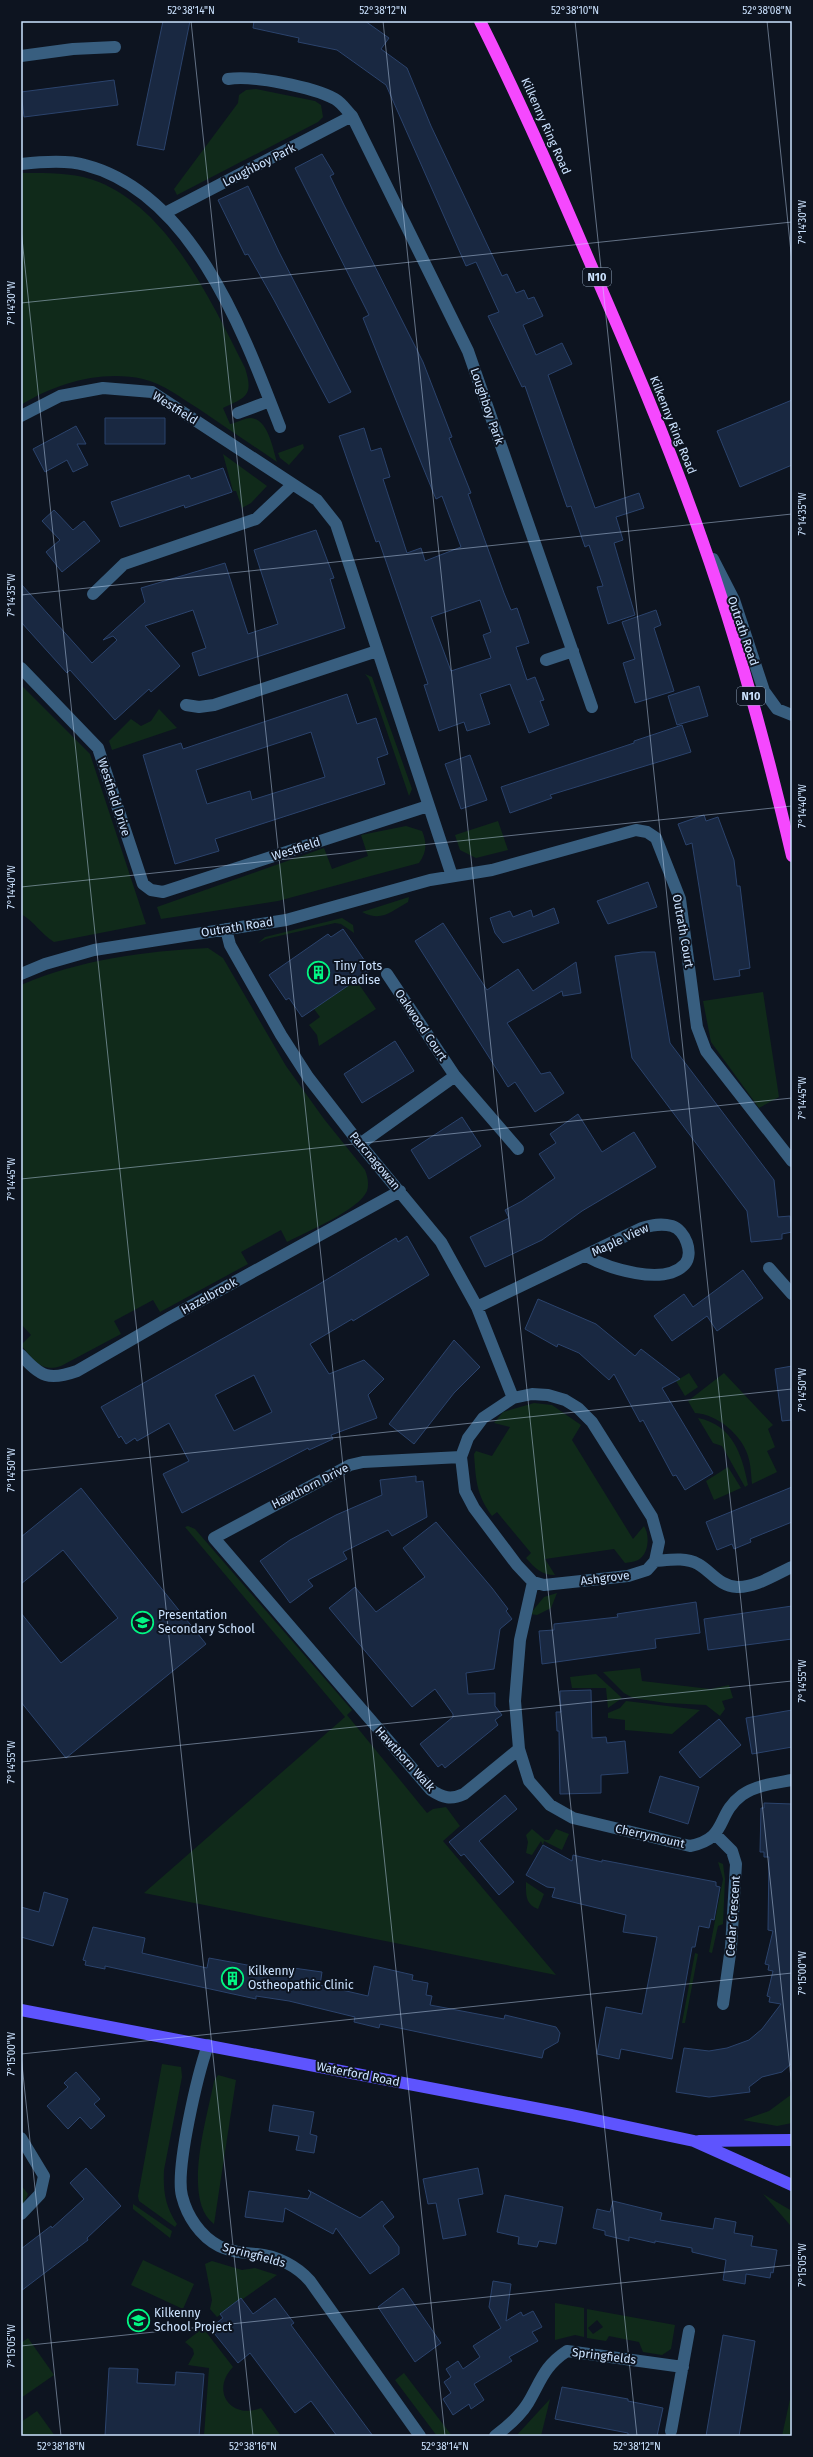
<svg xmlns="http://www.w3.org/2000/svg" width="813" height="2457" font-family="'Fira Sans',sans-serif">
	<rect width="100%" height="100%" fill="#0d1420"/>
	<path fill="#102a1a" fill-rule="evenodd" d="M256,89L315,101L321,105L323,117L318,122L177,195L174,189L238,103L239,95L246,90Z
		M21,173C48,173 74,172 99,182C171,212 212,303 245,368C254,396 246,397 223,408L230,424C236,423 244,418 251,418C268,419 273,449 277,462C251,444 225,427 199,409C181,398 164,384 143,379C101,370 57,383 21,405Z
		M303,444L304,448L289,465L280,458L278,453Z
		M223,454L267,486L251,503L242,508L236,491H233Z
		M365,674L372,677L412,789L409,796L369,679Z
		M21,685L90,754L146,924L54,942C41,934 34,921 21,914Z
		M159,709L177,728L112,750L109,741L131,719L141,726L151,721Z
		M498,821L508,850L476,858L460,850L455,835Z
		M406,826L422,831C427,843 427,852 419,863L278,901L161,919L157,907L324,848L332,869L368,856L361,835Z
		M409,897L408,902C390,912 382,922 362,912Z
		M342,918L353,925L354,933L341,924L335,923L266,939L258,943L265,937Z
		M208,948L223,958L286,1066L324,1119L365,1170C368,1177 369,1185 367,1191C359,1210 306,1232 287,1242L281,1230L241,1252L248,1264L160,1312L153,1300L114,1321L121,1334L61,1366C41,1373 33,1359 21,1345L31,1335L21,1324V985C79,960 145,951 208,948Z
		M356,980L376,1009L319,1046L317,1035L309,1025L320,1017L314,1009Z
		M763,992L779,1097L759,1108L711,1042L703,1001Z
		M689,1373L698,1387L685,1396L676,1381Z
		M724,1373L773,1425L768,1429L775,1447L767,1451L777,1472L752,1484C751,1475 751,1465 748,1456C742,1435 717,1414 695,1413L688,1401Z
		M534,1403L552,1405L581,1425L572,1440L633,1539L644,1526C650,1535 649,1554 638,1560C634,1562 629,1562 625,1563L614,1549L545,1559L555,1575C541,1575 535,1568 526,1558L531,1553L497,1512L492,1516C476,1494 476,1480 474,1454L476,1451L492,1456L510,1427L494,1423L503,1412Z
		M698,1418C733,1425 742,1455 748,1485L745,1487L722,1446L713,1443Z
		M728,1467L741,1488L714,1500L706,1481Z
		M188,1526L195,1529L352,1710L347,1715L427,1813L433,1809L446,1807L460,1826L443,1841L556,1975L144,1893L345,1717L185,1527Z
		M557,1593L551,1608L537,1615L530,1614L544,1597Z
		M640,1668L642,1681L710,1689L729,1685L733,1698L722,1701L725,1709L720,1716L706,1705L666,1703L633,1698L624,1693L603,1672Z
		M596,1674L622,1698L608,1708L606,1688H572L570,1677Z
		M626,1701L700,1710L672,1734L625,1730V1720L608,1718V1713L620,1708Z
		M532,1829L545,1840H549L556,1829L569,1834L562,1850L544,1841L543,1845L541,1841L532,1855L526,1853L528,1842L526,1835Z
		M718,1862L723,1864L725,1879L723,1924L718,1926L712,1953L709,1952L723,1879Z
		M526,1882L544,1894L538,1909C525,1904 526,1895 526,1882Z
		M695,1953L698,1954L685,2023H682Z
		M162,2064L181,2067L182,2077L164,2170C163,2191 165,2206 177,2224L175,2227L139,2201L138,2196Z
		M218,2075L236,2080L214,2224C181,2200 208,2115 214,2081Z
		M792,2094V2123L777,2126L743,2120L769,2111Z
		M21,2185L28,2194L22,2207L21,2206Z
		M763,2194L792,2211V2237L790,2225Z
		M133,2204L172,2231L170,2238L133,2209Z
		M143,2260L194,2284L183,2309L131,2285Z
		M212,2261L242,2270L255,2268L277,2275L217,2317L210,2309L212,2300L205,2264Z
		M555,2303L584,2308V2337L575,2335L555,2340Z
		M587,2309L675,2325L671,2349L662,2355L643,2352L639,2342L609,2336L606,2341L587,2338ZM597,2320L603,2327L593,2334L588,2328Z
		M203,2328L233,2367C210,2391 231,2420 261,2408L281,2436H204L209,2368L188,2365L194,2354L193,2349L185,2342Z
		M28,2338L54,2375L21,2398V2343Z
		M404,2373L452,2436H437L395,2380Z
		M792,2390V2436H782Z
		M550,2399L541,2436H516Z
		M37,2411L55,2436H21V2422Z"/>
	<path fill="#192841" stroke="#2b436c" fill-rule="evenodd" d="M163,21H190L164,150L137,145Z
		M254,21H365L389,38L381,49L407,68L431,126L502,276L507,274L516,293L524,290L528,299L534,297L543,316L523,325L536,355L562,343L572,364L548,375L595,508L639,493L644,508L616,517L623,540L614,543L635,615L608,624L597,587L603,586L589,545L585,547L571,506L567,507L525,386L522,387L488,316L499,312L476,262L466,266L386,85L337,50L298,42L299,38L253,28Z
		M114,80L118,105L24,117L21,92Z
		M322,154L334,174L330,176L343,203L423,362L452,437L449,438L471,493L468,494L504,593L511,610L517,608L529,643L516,647L527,680L535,677L544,700L540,701L549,725L529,733L510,684L480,694L490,724L467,731L464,722L439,731L424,685L428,684L379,541L376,542L339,436L364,428L371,451L381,448L390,477L383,479L407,553L421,548L425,561L461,547L442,496L436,499L422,465L363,318L369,315L295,168ZM480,600L491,632L483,635L491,658L451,671L431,617Z
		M248,186L279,252L351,392L329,403L274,300L248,254L245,255L218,200Z
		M792,400V465L740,487L717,431Z
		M105,418H165V444H105Z
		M76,426L86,444H77L88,465L73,472L67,460L45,472L33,449Z
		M223,468L232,492L185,508L184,505L120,527L111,502L189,475L191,479Z
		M54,510L73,530L84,521L100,541L62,572L46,552L60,540L42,521Z
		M316,530L334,578L330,579L345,628L199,676L192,653L206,648L193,610L145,626L180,666L151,692L149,689L115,720L70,670L67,673L21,622V584L92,663L117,640L113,636L103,640L145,602L141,588L225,563L248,634L278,624L254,550Z
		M656,610L661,625L654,628L674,691L635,703L623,663L635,659L622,622Z
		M699,686L708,716L677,725L668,696Z
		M347,694L357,724L376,718L388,754L377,758L385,784L215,839L219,851L175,864L143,755L181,743L183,749ZM311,732L325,777L252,800L250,791L207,804L196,770Z
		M682,725L691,752L550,795L552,798L510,813L501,787L634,743V741Z
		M470,755L487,800L461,809L445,764Z
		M704,815L706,821L718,817L734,860L737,886H740L750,968L739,970L740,976L714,980L692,843L686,845L678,824Z
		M648,882L657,907L608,924L597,901Z
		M554,908L559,923L503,943L495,933L490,918L510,911L513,917L531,910L533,917Z
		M443,923L487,990L518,969L533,991L576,962L581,993L563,996L562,991L507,1023L541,1074L550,1072L564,1093L535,1112L515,1082L508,1087L415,941Z
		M343,929L371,970L302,1017L289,998L286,1000L269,975L328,934L331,937Z
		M642,952H655L670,1043L774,1180L778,1217L790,1216L792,1232L782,1234V1239L751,1242L747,1211L632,1058L615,956Z
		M395,1041L414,1071L362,1103L344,1074Z
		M578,1114L602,1152L634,1132L656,1167L582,1211L542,1240L485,1267L470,1237L509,1218L505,1210L522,1201L555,1178L539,1154L556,1143L550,1134Z
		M462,1117L481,1146L429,1179L411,1150Z
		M407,1236L429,1275L353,1321L352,1319L310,1344L329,1374L364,1360L384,1379L368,1395L377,1418L331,1435L333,1439L309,1450L308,1448L182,1513L163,1474L189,1461L169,1423L137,1441L135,1438L126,1444L121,1436L119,1438L101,1407L316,1286L396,1238L398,1242ZM254,1375L272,1412L234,1431L215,1395Z
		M743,1270L763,1298L717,1331L707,1316L672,1341L654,1316L684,1294L693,1307Z
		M538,1299L596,1324L635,1356L641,1349L680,1379L662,1388L713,1473L685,1490L676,1475L673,1476L643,1420L640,1422L614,1374L609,1380L579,1353L558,1344L557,1347L525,1329Z
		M454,1340L480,1367L454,1393L414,1444L389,1424Z
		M792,1366V1420L782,1421L775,1369Z
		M416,1476V1482L423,1481L427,1517L392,1536L388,1530L343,1552L347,1559L308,1580L313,1586L290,1603L260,1561L290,1540L336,1515L382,1495L380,1480Z
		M792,1487V1522L750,1539L751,1542L734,1549L732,1544L717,1550L706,1522Z
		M81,1488L206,1644L66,1758L21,1702V1613L61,1663L118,1618L63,1550L21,1584V1537Z
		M436,1522L492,1588L508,1609L506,1611L512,1619L500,1629L494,1669L466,1673L468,1694L495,1693V1706L502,1715L495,1720L498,1725L445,1768L442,1764L438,1767L420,1744L453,1717V1714L435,1689L412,1707L329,1608L355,1587L376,1612L425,1577L403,1548Z
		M696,1602L700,1633L655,1639L656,1648L542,1664L539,1631L554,1630V1624L618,1617L617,1614Z
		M792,1606V1639L708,1650L704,1619Z
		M591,1690L592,1738L606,1737L607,1743L625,1741L628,1773L601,1775V1793L560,1794L559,1731H557L556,1712H561L560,1691Z
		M792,1710V1747L752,1754L746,1718Z
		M719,1719L741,1745L700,1778L679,1752Z
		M660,1776L699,1787L688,1824L649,1812Z
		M505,1795L517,1809L479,1841L514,1882L499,1895L464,1854L461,1856L449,1842Z
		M764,1803L792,1804V2063L782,2072L762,2077L749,2087L750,2092L709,2097L676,2092L684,2048L709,2051L727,2048L749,2040L762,2029L781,2004L769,2002L770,1997L767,1996L773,1971L768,1970L769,1965L765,1964L773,1931L768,1930L769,1857H764V1852H760L761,1808H764Z
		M543,1845L572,1861L573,1855L602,1862V1860L716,1882V1886L720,1887L714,1920L711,1919L709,1928L699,1926L695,1947H692L672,2059L621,2049L619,2059L597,2054L606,2007L642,2014L657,1937L623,1932L626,1915L552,1897L555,1888L547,1887L526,1875Z
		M44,1892L68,1899L53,1946L21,1937V1907L39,1912Z
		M93,1927L145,1938L142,1953L207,1968L209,1958L285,1972L286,1967L322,1972L320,1985L368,1996L374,1966L413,1975L412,1980L428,1983L426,1995L432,1996L430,2005L504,2019L505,2015L556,2027L560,2033L558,2042L544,2050L542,2058L380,2024L379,2028L354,2022L355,2017L289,2001L256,1996V1999L105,1966V1969L85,1965L86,1961L83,1960Z
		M76,2072L100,2099L94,2104L105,2116L91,2129L80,2117L68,2129L47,2106L68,2087L64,2083Z
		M273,2105L314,2112L310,2134L317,2136L314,2153L296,2150L299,2136L269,2131Z
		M86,2168L121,2206L87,2238L88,2240L21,2291V2249L51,2226L52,2228L84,2199L70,2183Z
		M478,2168L483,2194L458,2199L466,2235L443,2239L436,2203L428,2204L423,2179Z
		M308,2190L360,2218L382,2201L394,2217L383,2226L399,2247V2254L370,2274L336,2228L333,2234L285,2208L283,2222L245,2217L249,2191L308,2199L311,2193Z
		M505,2195L563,2207L556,2244L539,2241L537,2247L518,2244L519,2237L497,2232Z
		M613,2201L662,2213L660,2220L713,2229L715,2218L736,2222L734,2233L753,2236L751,2246L777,2250L773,2273L771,2272L770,2278L746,2274L745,2284L723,2280L726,2260L692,2252V2248L655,2241V2243L629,2237V2241L605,2235V2231L593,2228L597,2209L610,2212Z
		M493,2281L511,2284L506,2321L521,2312L523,2316L533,2311L542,2327L532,2332L538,2341L509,2357L512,2361L474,2384L484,2400L471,2409L469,2404L453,2415L443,2399L451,2393L444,2382L451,2377L446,2369L458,2361L463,2369L480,2357L473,2346L501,2328L489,2307Z
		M403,2288L441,2343L415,2362L378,2307Z
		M241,2298L253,2314L275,2298L294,2323L291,2325L373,2436H337L311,2401L295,2413L250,2353L238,2363L210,2328L223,2318L220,2314Z
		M723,2335L755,2341L739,2436H706Z
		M109,2368L138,2369L137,2383L175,2385L176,2372L204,2374L199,2436H105Z
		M562,2387L628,2399V2401L663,2408L657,2436H628V2433L555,2419Z"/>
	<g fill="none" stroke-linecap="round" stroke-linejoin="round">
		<path stroke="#385e7f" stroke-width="12" d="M21,56L73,49L115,47
			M228,79C253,75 313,87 335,99C342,103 347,111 352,116L468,351L592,707
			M21,164C39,162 68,160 85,165C193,193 244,334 280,427
			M165,213L352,116
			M238,413L270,401
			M21,416L60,396L103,388L152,392L317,500L336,524L452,876
			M713,559L734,600L764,691L777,709L792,715
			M93,594L124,564L256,519L292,485
			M546,660L573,651
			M21,668L98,748L143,884L151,890L163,892L428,806
			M186,705L199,707L214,705L377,651
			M226,929L230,945L281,1035L308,1077L360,1144L441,1242L477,1307L513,1398
			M21,974L45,964L94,950L286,920L430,880L492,870L636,830L647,832L656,838L680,899L697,1027L706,1051L792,1161
			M387,974L455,1076L518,1149
			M360,1144L455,1076
			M769,1268L792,1294
			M477,1307L642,1228C652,1225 661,1223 672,1226C685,1230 694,1253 685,1264C664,1287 608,1268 586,1256
			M21,1355C41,1377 49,1381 77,1371L169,1318L400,1191
			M532,1394L548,1395L565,1400L578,1408L592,1422L652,1517L659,1542L655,1561L647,1570L628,1576L544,1585L533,1582L517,1565L474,1508L465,1491L461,1457L468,1438L483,1418L513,1398Z
			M461,1457L363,1462L350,1465L214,1538L431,1790C443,1798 451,1800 464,1794L519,1749L515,1701L520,1640L533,1582
			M655,1561C669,1560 685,1557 698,1564C712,1572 719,1586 737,1587C755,1588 776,1574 792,1567
			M519,1749L529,1781L550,1805L573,1818L690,1846C729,1838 715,1815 742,1795C756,1785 776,1783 792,1780
			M716,1835L732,1851L736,1864L731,1947L723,2004
			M208,2045C198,2073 175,2169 182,2196C187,2216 200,2236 219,2246C231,2252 244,2253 257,2254C277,2256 297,2266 310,2281L420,2436
			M21,2138L44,2176L40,2194L21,2214
			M671,2431L689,2331
			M495,2436C507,2427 520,2416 528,2403C541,2381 544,2366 567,2351L683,2367"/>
		<path stroke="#5e54fe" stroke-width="12" d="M21,2010L571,2115L694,2141L792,2185
			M699,2141L792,2140"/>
		<path stroke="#f548fe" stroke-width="12" d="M480,21C519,99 554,178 588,258C628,350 668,442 701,537C738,641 767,749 792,856"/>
	</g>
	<path fill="none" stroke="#cce3ff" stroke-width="1" stroke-opacity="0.45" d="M191,21L445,2436M383,21L637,2436M575,21L792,2088M767,21L792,262M21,229L253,2436M21,303L792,222M21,595L792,514M21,887L792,806M21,1179L792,1098M21,1471L792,1389M21,1762L792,1681M21,2054L792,1973M21,2055L61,2436M21,2346L792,2265"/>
	<defs>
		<symbol id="building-ring" viewBox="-11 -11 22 22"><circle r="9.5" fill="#0d1420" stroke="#02f583" stroke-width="1.5"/><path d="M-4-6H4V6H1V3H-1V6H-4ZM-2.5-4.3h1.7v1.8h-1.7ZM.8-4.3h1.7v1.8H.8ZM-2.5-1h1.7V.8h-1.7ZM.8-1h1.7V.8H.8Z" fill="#02f583"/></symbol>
		<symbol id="school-ring" viewBox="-11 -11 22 22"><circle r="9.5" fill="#0d1420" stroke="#02f583" stroke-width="1.5"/><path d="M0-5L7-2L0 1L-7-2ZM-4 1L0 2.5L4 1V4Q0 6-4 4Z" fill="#02f583"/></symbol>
	</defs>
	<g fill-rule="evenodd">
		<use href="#building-ring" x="306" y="960" width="25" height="25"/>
		<use href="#school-ring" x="130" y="1610" width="25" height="25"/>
		<use href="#building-ring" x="220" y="1966" width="25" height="25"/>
		<use href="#school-ring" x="126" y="2308" width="25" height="25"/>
	</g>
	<g text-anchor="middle" stroke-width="4" stroke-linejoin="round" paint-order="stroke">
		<g fill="#0d1420" stroke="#93a5bc" stroke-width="1">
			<rect x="583" y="268" width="28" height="18" rx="3"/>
			<rect x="737" y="687" width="28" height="18" rx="3"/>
		</g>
		<g font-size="11" font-weight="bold" fill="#cce3ff">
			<text x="597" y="281">N10</text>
			<text x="751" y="700">N10</text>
		</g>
		<g font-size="12" fill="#cce3ff" stroke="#0d1420">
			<text transform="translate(546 126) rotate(66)" y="4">Kilkenny Ring Road</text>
			<text transform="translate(259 165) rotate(-27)" y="4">Loughboy Park</text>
			<text transform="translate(487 406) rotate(71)" y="4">Loughboy Park</text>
			<text transform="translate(175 408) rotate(32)" y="4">Westfield</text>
			<text transform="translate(673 425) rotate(68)" y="4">Kilkenny Ring Road</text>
			<text transform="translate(743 631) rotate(71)" y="4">Outrath Road</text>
			<text transform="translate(114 797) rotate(72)" y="4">Westfield Drive</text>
			<text transform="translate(296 849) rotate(-18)" y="4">Westfield</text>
			<text transform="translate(237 927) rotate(-9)" y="4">Outrath Road</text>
			<text transform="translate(683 931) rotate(80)" y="4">Outrath Court</text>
			<text transform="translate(421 1025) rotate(56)" y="4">Oakwood Court</text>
			<text transform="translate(375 1161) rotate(50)" y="4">Parcnagowan</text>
			<text transform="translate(620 1240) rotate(-25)" y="4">Maple View</text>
			<text transform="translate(209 1296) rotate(-29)" y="4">Hazelbrook</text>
			<text transform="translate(310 1486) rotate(-27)" y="4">Hawthorn Drive</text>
			<text transform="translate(605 1578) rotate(-7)" y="4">Ashgrove</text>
			<text transform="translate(405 1759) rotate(48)" y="4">Hawthorn Walk</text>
			<text transform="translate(650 1836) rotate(13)" y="4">Cherrymount</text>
			<text transform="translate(733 1916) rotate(-86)" y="4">Cedar Crescent</text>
			<text transform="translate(358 2074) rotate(11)" y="4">Waterford Road</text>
			<text transform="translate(254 2255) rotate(15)" y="4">Springfields</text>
			<text transform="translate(604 2356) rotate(7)" y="4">Springfields</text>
		</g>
		<g font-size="12" fill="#cce3ff" stroke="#0d1420" text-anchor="start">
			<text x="334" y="970">Tiny Tots<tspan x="334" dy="14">Paradise</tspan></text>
			<text x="158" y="1619">Presentation<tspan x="158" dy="14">Secondary School</tspan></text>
			<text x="248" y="1975">Kilkenny<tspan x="248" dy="14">Ostheopathic Clinic</tspan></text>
			<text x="154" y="2317">Kilkenny<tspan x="154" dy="14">School Project</tspan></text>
		</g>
	</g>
	<rect width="813" height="2457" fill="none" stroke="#0d1420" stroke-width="44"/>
	<rect x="22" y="22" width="769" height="2413" fill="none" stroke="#cce3ff" stroke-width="1.5"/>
	<g font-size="10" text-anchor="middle" fill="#cce3ff">
		<text x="191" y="14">52°38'14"N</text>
		<text x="383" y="14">52°38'12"N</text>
		<text x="575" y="14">52°38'10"N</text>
		<text x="767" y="14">52°38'08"N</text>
		<text transform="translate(802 222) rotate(-90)" y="4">7°14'30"W</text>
		<text transform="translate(11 303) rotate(-90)" y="4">7°14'30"W</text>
		<text transform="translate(802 514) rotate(-90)" y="4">7°14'35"W</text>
		<text transform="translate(11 595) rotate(-90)" y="4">7°14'35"W</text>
		<text transform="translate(802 806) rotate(-90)" y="4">7°14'40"W</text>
		<text transform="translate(11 887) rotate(-90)" y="4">7°14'40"W</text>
		<text transform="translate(802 1098) rotate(-90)" y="4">7°14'45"W</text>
		<text transform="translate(11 1179) rotate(-90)" y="4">7°14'45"W</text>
		<text transform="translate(802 1390) rotate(-90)" y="4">7°14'50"W</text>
		<text transform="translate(11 1470) rotate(-90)" y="4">7°14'50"W</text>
		<text transform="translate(802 1681) rotate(-90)" y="4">7°14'55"W</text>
		<text transform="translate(11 1762) rotate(-90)" y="4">7°14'55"W</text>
		<text transform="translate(802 1973) rotate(-90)" y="4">7°15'00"W</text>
		<text transform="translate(11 2054) rotate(-90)" y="4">7°15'00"W</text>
		<text transform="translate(802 2265) rotate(-90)" y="4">7°15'05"W</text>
		<text transform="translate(11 2346) rotate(-90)" y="4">7°15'05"W</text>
		<text x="61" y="2450">52°38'18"N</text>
		<text x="253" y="2450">52°38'16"N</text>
		<text x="445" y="2450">52°38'14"N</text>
		<text x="637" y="2450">52°38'12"N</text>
	</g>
</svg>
